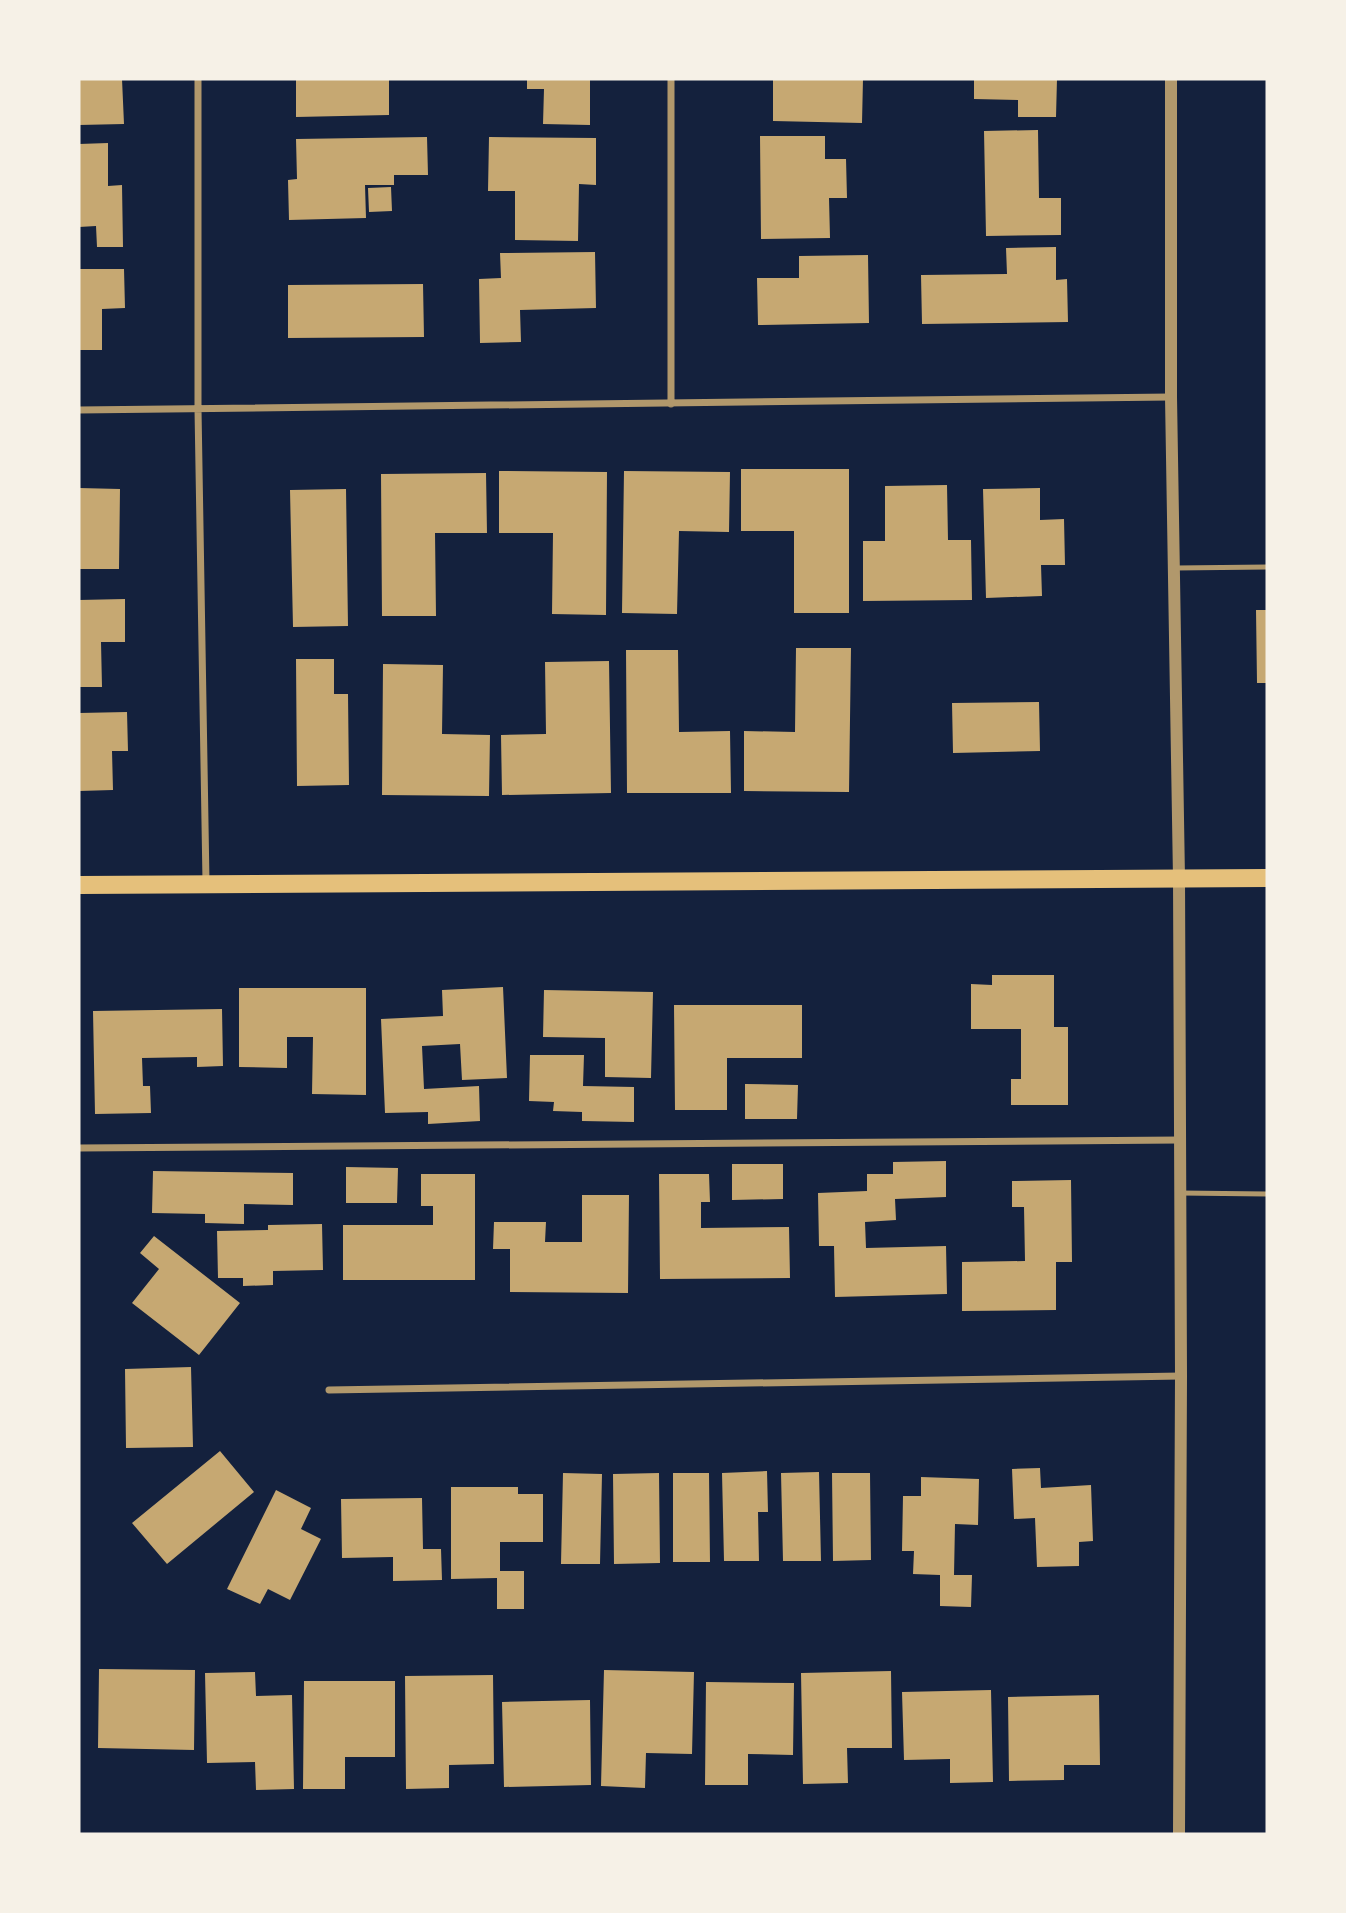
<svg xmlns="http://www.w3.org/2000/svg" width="1346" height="1913" font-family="Arial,sans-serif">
	<rect width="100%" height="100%" fill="#14213d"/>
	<path fill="#c6a872" d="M79,79H122L124,124L79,125Z
		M296,79H389V115L296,117Z
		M527,79H590V125L543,124L544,89H527Z
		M773,79H863L862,123L773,121Z
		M974,79H1057L1056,117H1018V100L974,99Z
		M1038,130L1039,198H1061V235L986,236L984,131Z
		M760,136H825V159H846L847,198H829L830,238L761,239Z
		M427,137L428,175H394V185H365L366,218L289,220L288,180L297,179L296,139Z
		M489,137L596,138V185L579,184L578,241L515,240V191H488Z
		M108,143V186L122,185L123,247H97L96,226L79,227V144Z
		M391,187L392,211L369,212L368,188Z
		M1056,247V280L1067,279L1068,322L922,324L921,275L1007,274L1006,248Z
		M595,252L596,308L520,310L521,342L480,343L479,279L501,278L500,253Z
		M868,255L869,323L758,325L757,278H799V256Z
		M79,269H124L125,308L102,309V350H79Z
		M423,284L424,337L288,338V285Z
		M741,469H849V613H794V531H741Z
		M499,471L607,472L606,615L552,614L553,533H499Z
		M624,471L730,472L729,532L679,531L677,614L622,613Z
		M486,473L487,533H435L436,616H382L381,474Z
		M947,485L948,540H971L972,600L863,601V541H885V486Z
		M79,488L120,489L119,569H79Z
		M1040,488V520L1064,519L1065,565H1041L1042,596L986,598L983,489Z
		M346,489L348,626L293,627L290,490Z
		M125,599V642H101L102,687H79V600Z
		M1256,610H1267V683H1257Z
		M796,648H851L849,792L744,791V731L795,732Z
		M626,650H678L679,732L730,731L731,793H627Z
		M296,659H334V694H348L349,785L297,786Z
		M609,661L611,793L502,795L501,735L546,734L545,662Z
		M383,664L443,665L442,734L490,735L489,796L382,795Z
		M1039,702L1040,751L953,753L952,703Z
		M127,712L128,751H112L113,790L79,791V713Z
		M992,975H1054V1027H1068V1105H1011V1079H1021V1029H971V984L992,985Z
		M503,987L507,1078L462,1080L460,1044L422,1046L424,1089L479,1086L480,1121L428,1124V1112L385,1113L381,1019L443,1016L442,990Z
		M239,988H366V1095L312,1094L313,1037H287V1068L239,1067Z
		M544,990L653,992L651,1078L605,1077V1038L543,1037Z
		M674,1005H802V1058H727V1110H675Z
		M222,1009L223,1066L197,1067V1057L142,1058L143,1086H150L151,1113L95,1114L93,1011Z
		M530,1055H584L583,1086L634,1087V1122L582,1121V1112L553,1111L554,1102L529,1101Z
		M745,1084L798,1085L797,1119H745Z
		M946,1161V1197L895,1199L896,1220L865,1222L866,1248L946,1246L947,1294L835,1297L834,1246H819L818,1193L867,1191V1174H893V1162Z
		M732,1164H783V1199L732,1200Z
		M346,1167L398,1168L397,1203H346Z
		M153,1171L293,1173V1205L244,1204V1224L205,1223V1214L152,1213Z
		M421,1174H475V1280H343V1225H433V1206H421Z
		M659,1174H709L710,1202H701V1228L789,1227L790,1278L660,1279Z
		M1071,1180L1072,1262H1056V1310L962,1311V1262L1025,1261L1024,1207H1012V1181Z
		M582,1195H629L628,1293L510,1292V1249H493L494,1222H546L545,1242H582Z
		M322,1224L323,1270L273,1271V1285L243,1286V1278H218L217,1231L268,1230V1225Z
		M154,1236L240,1303L199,1355L132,1303L159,1269L140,1253Z
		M191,1367L193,1447L126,1448L125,1369Z
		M220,1451L254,1492L167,1564L132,1523Z
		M1040,1468L1041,1488L1091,1485L1093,1541L1079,1542V1566L1037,1567L1035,1518L1014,1519L1012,1469Z
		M767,1471L768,1512H758L759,1561H724L722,1473Z
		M819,1472L821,1561H783L781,1473Z
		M563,1473L602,1474L600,1564H561Z
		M659,1473L660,1563L614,1564L613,1474Z
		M673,1473H709L710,1562H673Z
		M832,1473H870L871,1560L833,1561Z
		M921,1477L979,1479L978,1525L955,1524L954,1575H972L971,1607L940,1606V1575L913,1574L914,1551H902L903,1496H921Z
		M451,1487H518V1494H543V1542H500V1571H524V1609H497V1578L451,1579Z
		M276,1490L311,1508L301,1529L321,1539L290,1600L268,1589L260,1604L227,1589Z
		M422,1498L423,1549H441L442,1580L393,1581V1557L342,1558L341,1499Z
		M99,1669L195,1670L194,1750L98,1748Z
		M604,1670L694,1672L692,1754L646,1753L645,1788L601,1786Z
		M891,1671L892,1748H847L848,1783L803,1784L801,1673Z
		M255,1672L256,1696L292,1695L294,1789L256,1790L255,1762L207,1763L205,1673Z
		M493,1675L494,1764L449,1765V1788L406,1789L405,1676Z
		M304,1681H395V1757H345V1789H303Z
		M706,1682L794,1683L793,1755L748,1754V1785H705Z
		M991,1690L993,1782L950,1783V1759L904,1760L902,1692Z
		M1099,1695L1100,1765H1064V1780L1009,1781L1008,1697Z
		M590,1700L591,1785L504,1787L502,1702Z"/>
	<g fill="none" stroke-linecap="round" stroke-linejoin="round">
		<path stroke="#b1986c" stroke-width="5" d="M1176,568L1267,567
			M1180,1193L1267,1194"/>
		<path stroke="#b1986c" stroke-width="7" d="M198,79V409L206,882
			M671,79V404
			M79,410L1171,397
			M79,1148L1180,1140
			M329,1390L1181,1376"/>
		<path stroke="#b1986c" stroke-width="12" d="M1171,79V397L1179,878L1181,1376L1179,1834"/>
		<path stroke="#e5c07b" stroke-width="18" d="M79,885L1267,878"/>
	</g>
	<rect width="1346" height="1913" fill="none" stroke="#f6f1e7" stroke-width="161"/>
</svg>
